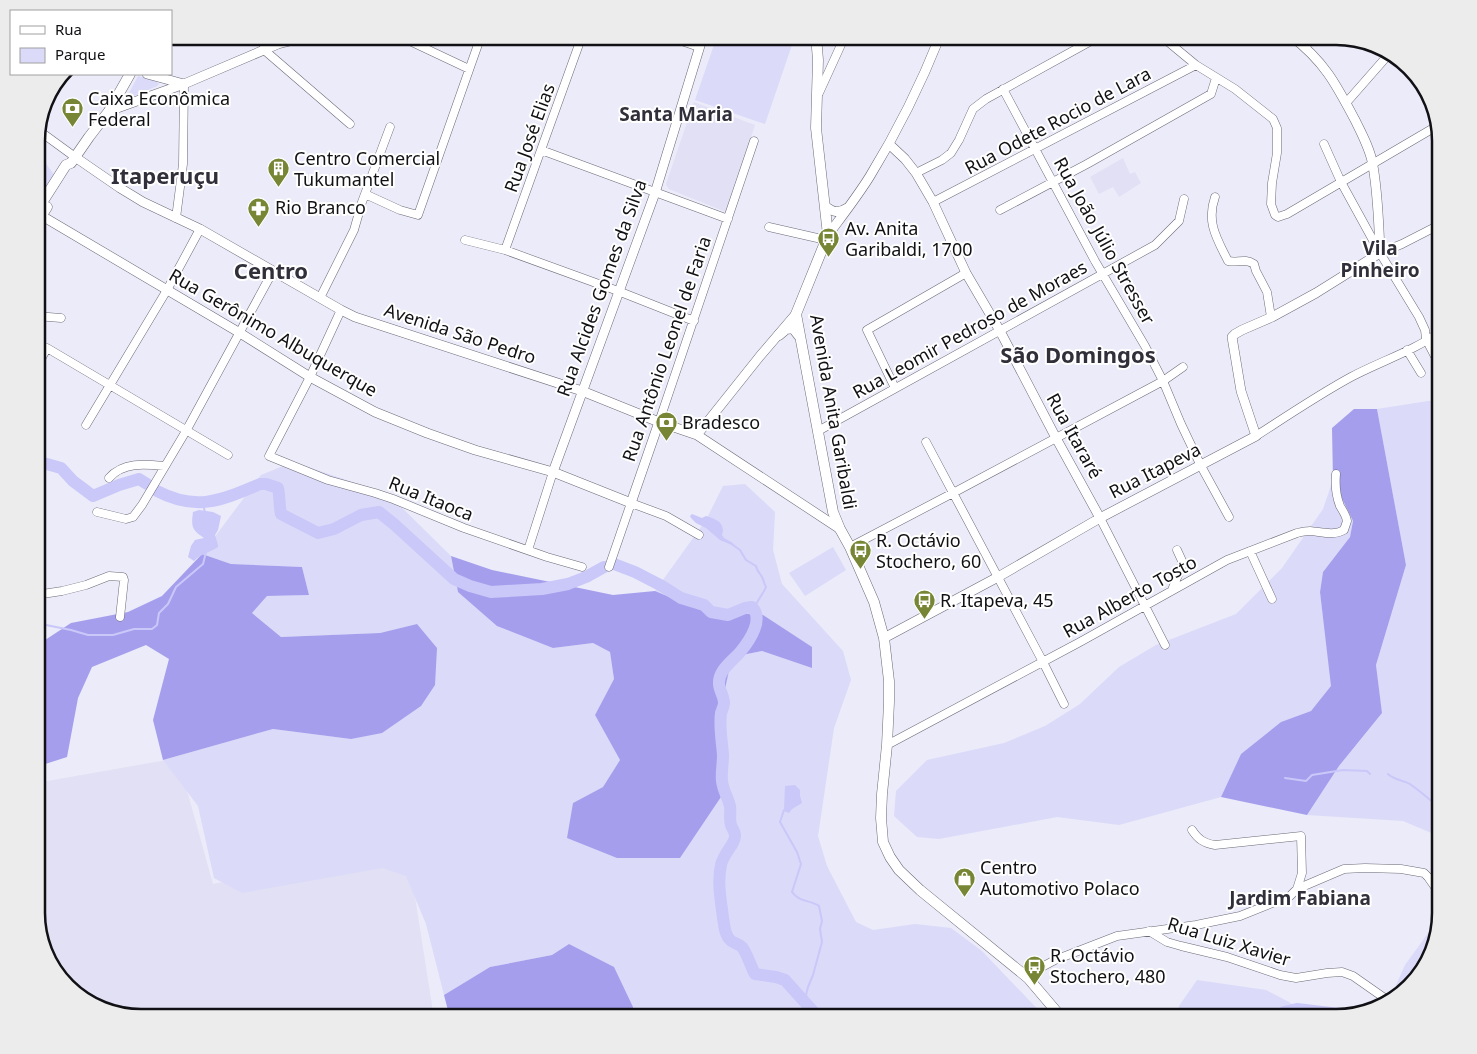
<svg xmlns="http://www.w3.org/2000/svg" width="1477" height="1054" font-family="'Noto Sans',sans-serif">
	<rect width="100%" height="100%" fill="#ebebf9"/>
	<path fill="#e1e0f5" d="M694,102L755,125L726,212L669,189L667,186L666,184Z
		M1123,158L1130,174L1135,172L1141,183L1119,197L1113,187L1099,194L1090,177Z
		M178,758L213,884L407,846L434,1018H141L78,996L47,959L36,919V783Z"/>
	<path fill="#dbdaf9" d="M717,36H795L765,124L695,100Z
		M138,76L156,81L159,84L157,86L132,97L128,95Z
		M36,150L55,176L45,220L36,230Z
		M1441,399V837L1403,821L1307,815L1339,766L1382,713L1376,665L1406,565L1377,409Z
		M293,462L388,494L451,556L458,592L553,648L593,643L610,652L614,679L595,715L620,760L603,787L573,803L680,858L723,794L727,776L718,721L732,657L762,651L812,668L763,615L703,612L655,591L706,520L723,486L745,484L775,512L773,550L782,584L843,651L851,680L834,728L818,836L827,866L856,922L873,930L915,924L951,928L982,951L1046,1018H634L633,1007L569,944L552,955L490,967L444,995L426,924L406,876L383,868L242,893L214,878L198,806L163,760L273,729L351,739L417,624L380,633L281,637L252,613L267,596L309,595L302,567L231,564L202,554L261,475Z
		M1333,480L1353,521L1350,537L1323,572L1320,592L1332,686L1311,711L1281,722L1241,754L1221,797L1119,825L1057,817L939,839L917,837L894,816L896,791L927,760L1004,743L1045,726L1080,704L1119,667L1156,645L1236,614L1282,568L1323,509Z
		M833,547L846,570L805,596L789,573Z
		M1434,925H1437L1419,976L1389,1001L1405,965Z
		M1197,980L1266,990L1289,1002L1307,1018H1178L1179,1006Z"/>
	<path fill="#a59eed" d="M1354,409H1377L1406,565L1376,665L1382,713L1339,766L1307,815L1221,797L1241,754L1281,722L1311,711L1331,686L1320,592L1323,572L1350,537L1353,521L1333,480L1332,428Z
		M202,554L231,564L302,567L309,595L267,596L252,613L281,637L380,633L417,624L437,648L435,685L421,706L382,733L351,739L273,729L163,760L153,720L169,659L146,645L92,667L78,698L67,757L36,767V646L71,623L128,612L162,596Z
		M451,556L492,570L613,595L655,591L703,611L763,615L812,647V668L762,651L732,657L718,721L727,777L723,794L680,858H617L567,838L573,803L603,787L620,760L595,715L614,679L610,652L593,643L553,648L497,626L458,592Z
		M569,944L614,967L633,1007L634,1018H450L444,995L490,967L552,955Z"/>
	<path fill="#cac7f9" d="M199,510L213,512L221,516L218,530L215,535L218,545V547C209,553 202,553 194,561L188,557L191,546L195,540L204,538C192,530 191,527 193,512Z
		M692,514L702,518L706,516C716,519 726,523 722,535L724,538L733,543L734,546L720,540L706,528L696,523L691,518L690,516Z
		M795,785L800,790V796L802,803L792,809L789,813L784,811L785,786Z"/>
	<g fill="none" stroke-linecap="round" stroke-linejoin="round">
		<path stroke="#cac7f9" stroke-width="2" d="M203,503L205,513
			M733,545L740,550L746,560L756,566C757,572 760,573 762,577C764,581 764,584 766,587C763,595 756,601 754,610
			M36,628L41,624L71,630L88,635H113L134,629H152L157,625L159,613L168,604L176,587L203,564L206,552
			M1388,774C1394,780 1403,780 1410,784C1421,792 1431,800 1441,810
			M1285,778L1306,781L1312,775L1343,770L1367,771L1370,774
			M784,810L780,822L797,852L801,864L792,892C799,902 810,900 819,906L822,921L820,929L822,942L813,975L808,987L806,995L807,1004"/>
		<path stroke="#cac7f9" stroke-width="12" d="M36,461L61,468L73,481L93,496L119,485L139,479L147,484
			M157,491C197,512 222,500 260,484H266L278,488C280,497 279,505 281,514L318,533L334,529L361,515L379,512L395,525L454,579L470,586L491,592L542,589L568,584L586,577L604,567
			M614,564L635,572L662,586L681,598L704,605L711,612L728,615L745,608L752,607C764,619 750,640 741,651C733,661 718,670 719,684C719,690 724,696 724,703C724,706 722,710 721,713C719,727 722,741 723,755C723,764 721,773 722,781C723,791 728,797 730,806C731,812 729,819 731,825C732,829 735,831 735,835C736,843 723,854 721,865C717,883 721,900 723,918C724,922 724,928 726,933C730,944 736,942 742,947C746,951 751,967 755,974L776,977L785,980L819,1018
			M1277,1018L1284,1012L1297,1009L1347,1015"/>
		<defs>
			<path id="minor" d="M399,36L469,69
				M505,36L522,41
				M667,36L699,47
				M1161,36L1196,65L1235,89L1273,119L1277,128V153L1272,183L1271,204L1275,215L1278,217L1287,214L1437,126
				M263,49L350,124
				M1003,89L1095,261L1145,346L1163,381L1181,424L1201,466L1229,517
				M819,93L845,36
				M1346,103L1389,54
				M38,130L75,157
				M1324,144L1341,182L1380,253L1419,317L1425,330L1426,339L1441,368
				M541,150L728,219
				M916,173L942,160L951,153L959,140L973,109L986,99L1100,36
				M365,194L400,210L418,215L481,36
				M1215,197C1206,222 1217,239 1228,261C1238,263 1245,258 1254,264L1256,271L1267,292L1271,317
				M933,202L1196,65
				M1000,210L1087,164L1211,94L1216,78
				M176,218L183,164L184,84
				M769,227L826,240
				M465,240L505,250L618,291L694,321
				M505,250L582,36
				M1380,253L1402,244L1441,224
				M320,298L354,230L362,202L390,127
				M341,310L310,377L269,456L328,480L375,493L393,499L464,528L547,557L582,567
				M36,316L61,318
				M1407,350L1421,373
				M36,368L47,348L228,455
				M895,388L867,330L966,273
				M659,422L754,141
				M86,425L167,290L200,229
				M818,431L1155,245L1179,221L1184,199
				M1256,436C1287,416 1318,395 1351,377C1381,361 1414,351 1441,331
				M926,442L1043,662L1064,704
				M109,478C123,462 144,464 164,466
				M97,512L126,519L133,517L142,505L186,431L273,271
				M1100,518L1165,645
				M850,547L953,493L1163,381L1183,367
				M528,550L553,472
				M1250,551L1272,599
				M609,567L631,503L666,516L699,535
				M1172,590L1183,563L1177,550
				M36,595L62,591L86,585L109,576L123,577L124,580L120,617
				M887,745L1080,642L1227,560L1297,533C1301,532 1306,531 1310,531C1322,532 1334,536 1344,530L1347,521C1346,515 1343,511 1340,506C1336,496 1335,485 1336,474
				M1297,889L1344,869L1365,868L1401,869L1424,873L1428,877L1437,890
				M1149,931L1167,942L1181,946L1227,957L1280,975L1296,978L1327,973L1342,972L1353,976L1383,997
				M1028,978L1040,968L1055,960L1117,936L1196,925L1240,916L1290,896L1297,889L1302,873L1301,836L1215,845C1203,843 1198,839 1192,830"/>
			<path id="tertiary" d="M1304,46L1316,36
				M147,74L184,84
				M109,111L184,84L278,44L302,38L339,36
				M889,144L905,159L916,173L933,202L966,273L1000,331L1056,438L1100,518
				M75,157L120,188L143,202L200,229L341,310L355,317L582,391L659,422L697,435L840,529
				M825,206C833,212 838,214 847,208
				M37,213L240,333L310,377L375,412L427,433L475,450L553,472L631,503L659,422
				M828,235C842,216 857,197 870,176C897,132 921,84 940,36
				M697,435L760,356L796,314
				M553,472L655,193L703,36
				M884,638L998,577L1100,518L1256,436L1241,391L1232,337L1235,334L1242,330L1272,317L1316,293L1380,253C1379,224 1378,195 1373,166C1371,151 1362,134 1355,120C1336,84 1324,61 1291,36"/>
			<path id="secondary" d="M816,36L818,60L816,128L828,235L796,314L833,512L840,529L850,547L874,602L884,638L889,681V702L887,745L882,794L881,818L883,842L890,857L899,870L920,890L1028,978L1062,1018
				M36,212L66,165L71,163L89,137L109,111L130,74
				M36,224L47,207
				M779,335L786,329L793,328L800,337"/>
		</defs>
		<use href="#minor" stroke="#6b6a77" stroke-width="9"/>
		<use href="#tertiary" stroke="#6b6a77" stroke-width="10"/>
		<use href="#secondary" stroke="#6b6a77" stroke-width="11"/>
		<use href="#minor" stroke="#fff" stroke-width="8"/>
		<use href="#tertiary" stroke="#fff" stroke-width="9"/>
		<use href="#secondary" stroke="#fff" stroke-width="10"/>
	</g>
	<defs>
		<symbol id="bank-pin" viewBox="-11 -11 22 30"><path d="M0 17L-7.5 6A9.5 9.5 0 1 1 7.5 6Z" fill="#778635" stroke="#fff"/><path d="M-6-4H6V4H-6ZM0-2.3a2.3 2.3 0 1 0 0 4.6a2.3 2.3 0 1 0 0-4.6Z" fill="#fff"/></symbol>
		<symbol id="building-pin" viewBox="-11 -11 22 30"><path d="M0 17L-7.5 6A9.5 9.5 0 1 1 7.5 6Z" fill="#778635" stroke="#fff"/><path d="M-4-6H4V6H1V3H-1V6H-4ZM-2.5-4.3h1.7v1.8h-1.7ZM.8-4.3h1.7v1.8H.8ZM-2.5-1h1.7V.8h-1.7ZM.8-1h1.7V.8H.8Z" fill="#fff"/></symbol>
		<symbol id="pharmacy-pin" viewBox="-11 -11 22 30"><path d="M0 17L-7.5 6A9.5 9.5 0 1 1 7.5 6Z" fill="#778635" stroke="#fff"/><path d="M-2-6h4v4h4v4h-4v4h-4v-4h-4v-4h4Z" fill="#fff"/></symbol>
		<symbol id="bus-pin" viewBox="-11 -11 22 30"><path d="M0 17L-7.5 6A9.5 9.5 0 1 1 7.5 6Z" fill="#778635" stroke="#fff"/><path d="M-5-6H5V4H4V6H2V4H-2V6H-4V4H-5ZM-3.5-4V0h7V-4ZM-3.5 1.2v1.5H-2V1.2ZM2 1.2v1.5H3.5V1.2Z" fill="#fff"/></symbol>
		<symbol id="shop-pin" viewBox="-11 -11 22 30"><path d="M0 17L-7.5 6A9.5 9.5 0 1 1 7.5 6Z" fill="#778635" stroke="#fff"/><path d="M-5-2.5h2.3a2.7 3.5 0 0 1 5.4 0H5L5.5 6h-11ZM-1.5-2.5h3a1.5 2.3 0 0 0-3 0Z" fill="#fff"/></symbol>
	</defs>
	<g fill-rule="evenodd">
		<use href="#bank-pin" x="60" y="96" width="25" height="34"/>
		<use href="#building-pin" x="266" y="156" width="25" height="34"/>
		<use href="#pharmacy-pin" x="246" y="196" width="25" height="34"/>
		<use href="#bus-pin" x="816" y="226" width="25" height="34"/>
		<use href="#bank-pin" x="654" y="410" width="25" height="34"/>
		<use href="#bus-pin" x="848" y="538" width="25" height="34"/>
		<use href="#bus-pin" x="912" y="588" width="25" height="34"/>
		<use href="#shop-pin" x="952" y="866" width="25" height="34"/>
		<use href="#bus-pin" x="1022" y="954" width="25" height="34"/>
	</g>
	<g text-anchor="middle" stroke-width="4" stroke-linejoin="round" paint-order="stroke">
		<g font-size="18" fill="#111115" stroke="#fff" text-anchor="start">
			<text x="88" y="105">Caixa Econômica<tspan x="88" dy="21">Federal</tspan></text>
			<text x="294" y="165">Centro Comercial<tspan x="294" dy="21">Tukumantel</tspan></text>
			<text x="275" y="214">Rio Branco</text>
			<text x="845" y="235">Av. Anita<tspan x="845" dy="21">Garibaldi, 1700</tspan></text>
			<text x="682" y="429">Bradesco</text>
			<text x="876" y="547">R. Octávio<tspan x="876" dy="21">Stochero, 60</tspan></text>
			<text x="940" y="607">R. Itapeva, 45</text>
			<text x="980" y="874">Centro<tspan x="980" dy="21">Automotivo Polaco</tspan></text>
			<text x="1050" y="962">R. Octávio<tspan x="1050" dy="21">Stochero, 480</tspan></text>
		</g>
		<g font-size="18" fill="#111115" stroke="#fff">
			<text transform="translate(1058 121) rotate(-28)" y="6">Rua Odete Rocio de Lara</text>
			<text transform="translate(530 138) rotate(-70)" y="6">Rua José Elias</text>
			<text transform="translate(1104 241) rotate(61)" y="6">Rua João Júlio Stresser</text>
			<text transform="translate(602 288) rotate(-70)" y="6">Rua Alcides Gomes da Silva</text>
			<text transform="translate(970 330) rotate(-29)" y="6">Rua Leomir Pedroso de Moraes</text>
			<text transform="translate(273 333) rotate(30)" y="6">Rua Gerônimo Albuquerque</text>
			<text transform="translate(460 334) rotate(18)" y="6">Avenida São Pedro</text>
			<text transform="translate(667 349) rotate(-71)" y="6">Rua Antônio Leonel de Faria</text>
			<text transform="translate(833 412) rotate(80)" y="6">Avenida Anita Garibaldi</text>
			<text transform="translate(1074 436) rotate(61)" y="6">Rua Itararé</text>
			<text transform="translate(1155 471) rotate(-27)" y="6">Rua Itapeva</text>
			<text transform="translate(431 499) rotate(22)" y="6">Rua Itaoca</text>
			<text transform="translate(1130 597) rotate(-29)" y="6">Rua Alberto Tosto</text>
			<text transform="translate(1229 942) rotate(17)" y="6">Rua Luiz Xavier</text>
		</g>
		<g font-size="19" font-weight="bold" fill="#302f3a" stroke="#fff">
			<text x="676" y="121">Santa Maria</text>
			<text x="1380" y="255">Vila<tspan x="1380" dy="22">Pinheiro</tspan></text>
			<text x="1300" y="905">Jardim Fabiana</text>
		</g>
		<g font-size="22" font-weight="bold" fill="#302f3a" stroke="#fff">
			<text x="165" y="184">Itaperuçu</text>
			<text x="271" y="279">Centro</text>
			<text x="1078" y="363">São Domingos</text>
		</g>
	</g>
	<path d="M0 0H1477V1054H0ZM141 45H1336A96 96 0 0 1 1432 141V913A96 96 0 0 1 1336 1009H141A96 96 0 0 1 45 913V141A96 96 0 0 1 141 45Z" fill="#ececec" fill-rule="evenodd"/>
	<path fill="none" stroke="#111115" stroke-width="2.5" d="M141 45H1336A96 96 0 0 1 1432 141V913A96 96 0 0 1 1336 1009H141A96 96 0 0 1 45 913V141A96 96 0 0 1 141 45Z"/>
	<rect x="10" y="10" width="162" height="65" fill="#ffffff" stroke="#a0a0a1"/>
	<rect x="20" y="26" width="25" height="8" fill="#ffffff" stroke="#a0a0a1"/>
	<text x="55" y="35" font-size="15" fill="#111115">Rua</text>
	<rect x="20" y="48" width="25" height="15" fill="#dbdaf9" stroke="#a0a0a1"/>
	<text x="55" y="60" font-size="15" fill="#111115">Parque</text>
</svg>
